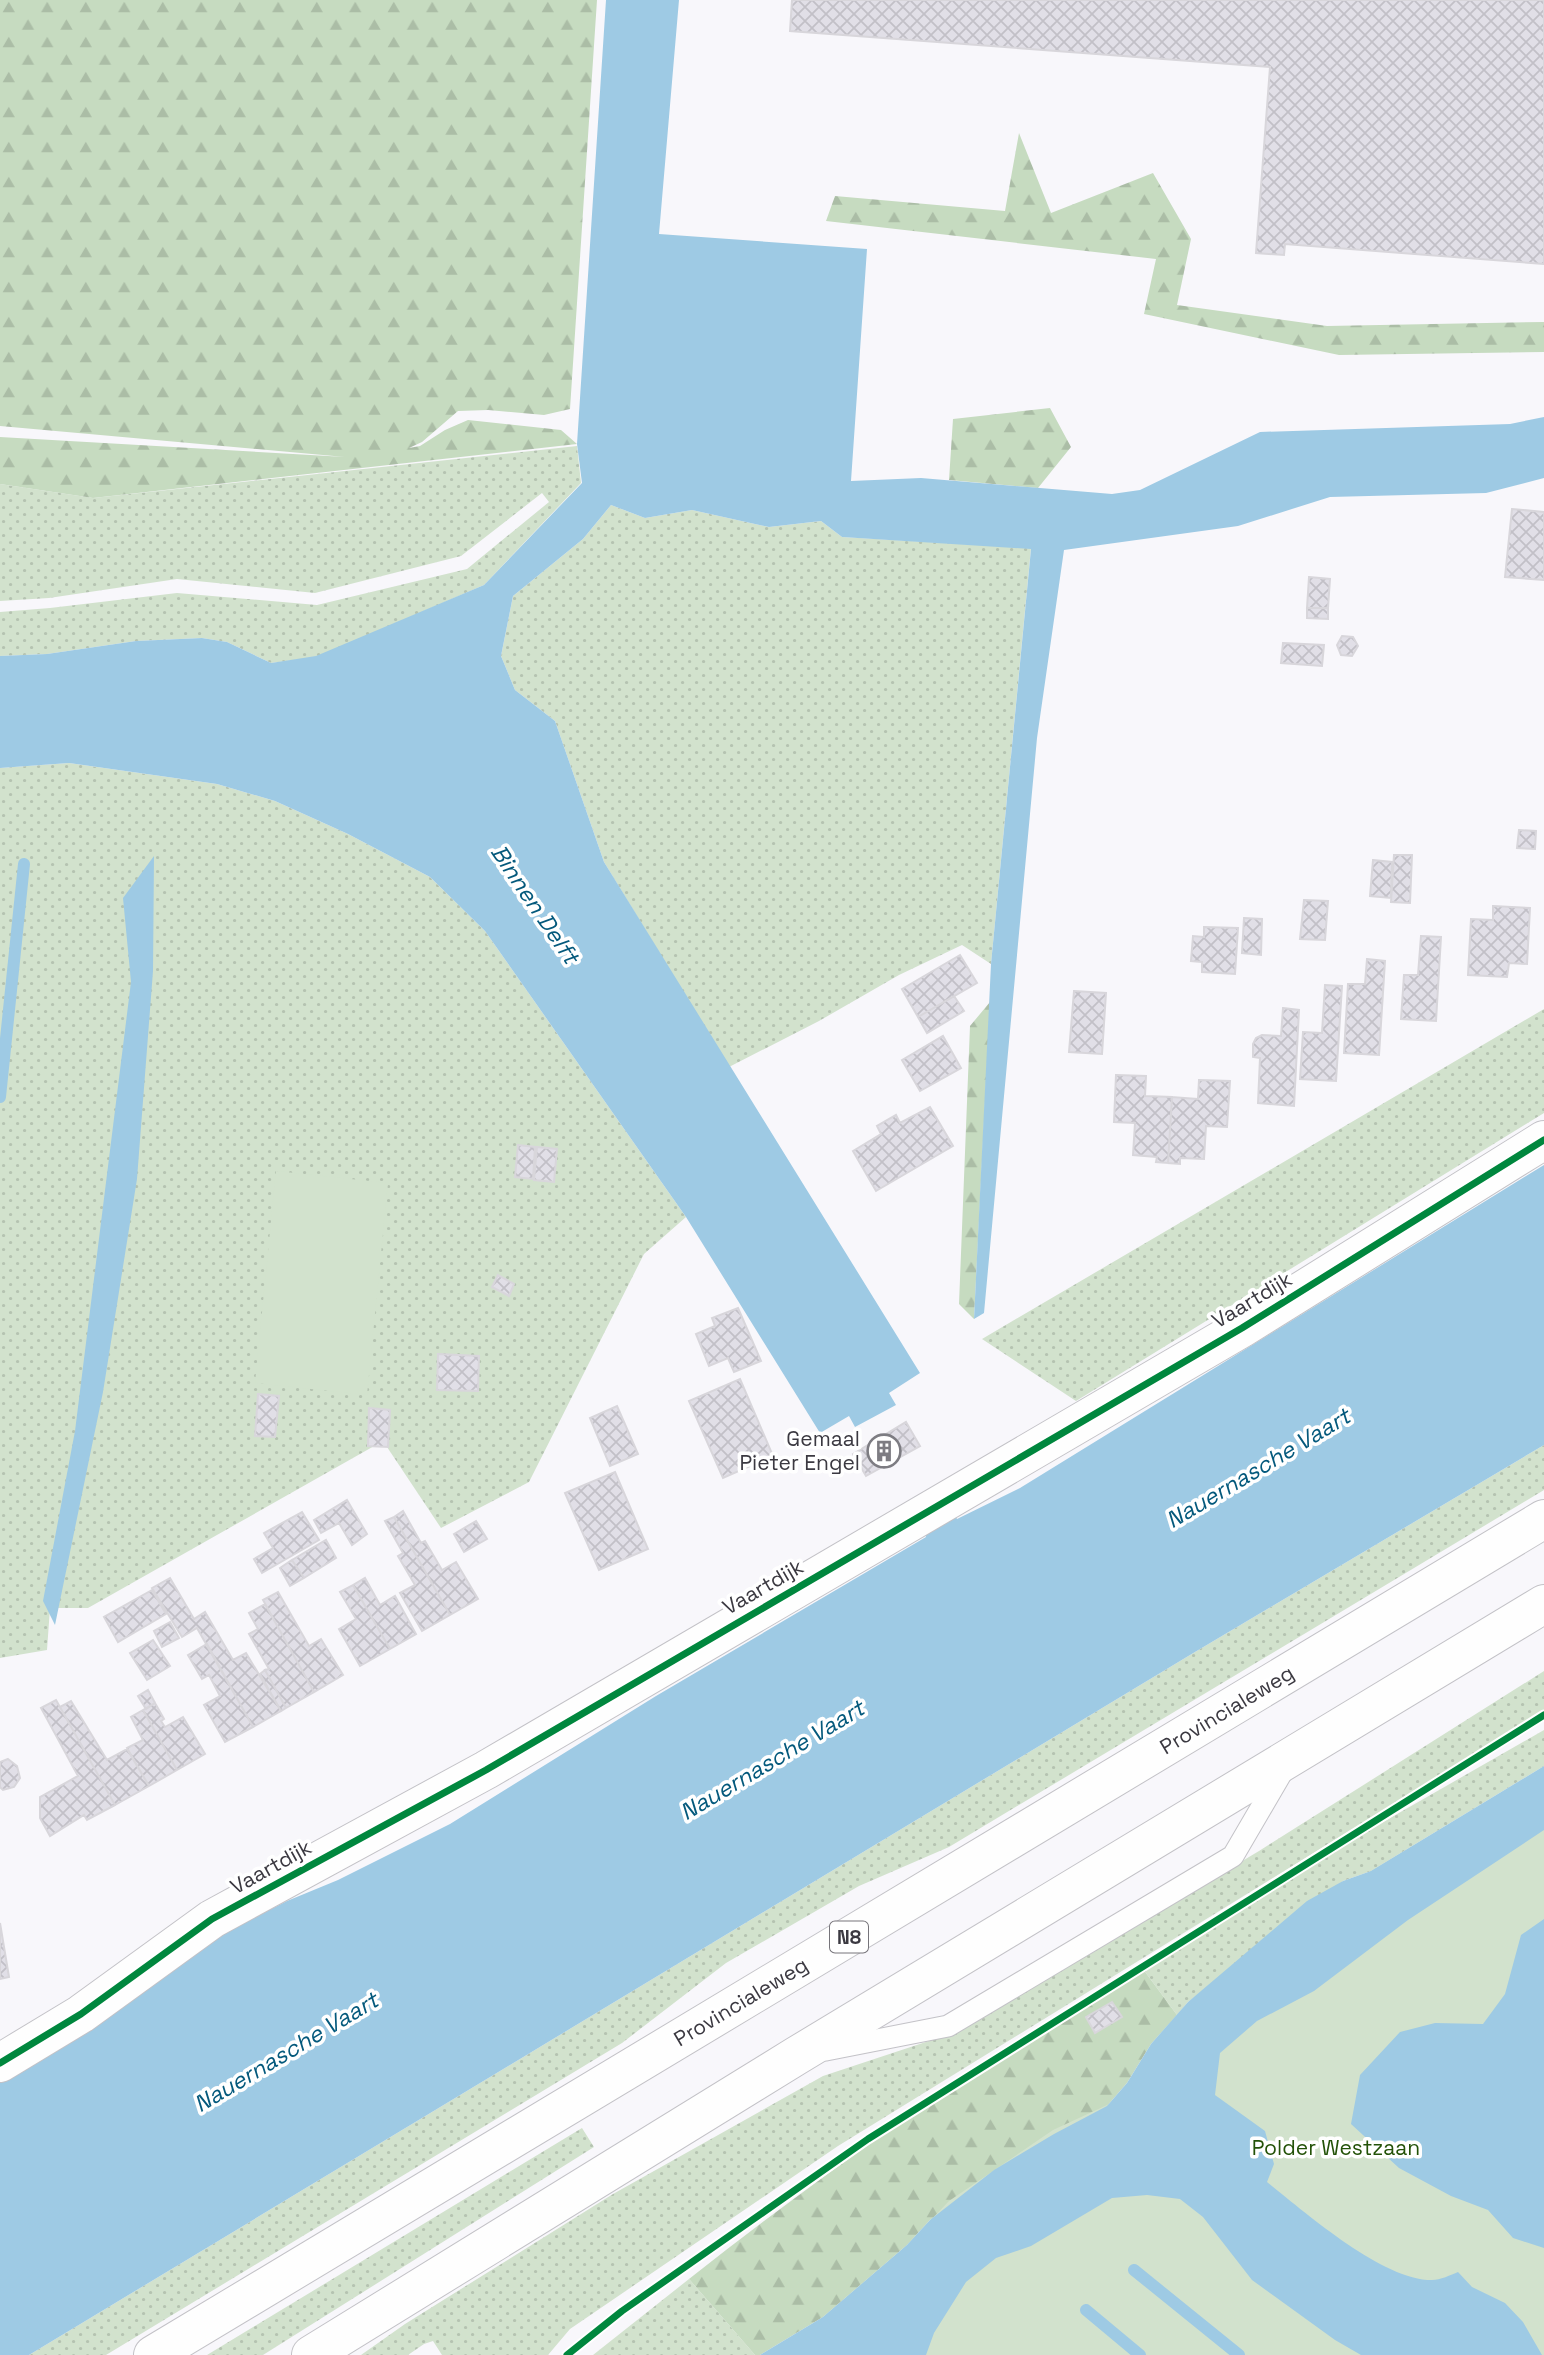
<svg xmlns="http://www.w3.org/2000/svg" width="1544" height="2355" font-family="'Space Grotesk',sans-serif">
	<defs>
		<pattern id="grass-dots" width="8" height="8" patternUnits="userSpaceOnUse" patternTransform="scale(1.75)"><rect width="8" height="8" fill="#d2e2cd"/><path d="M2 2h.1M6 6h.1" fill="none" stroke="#b5c3b1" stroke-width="1.8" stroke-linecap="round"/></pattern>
		<pattern id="forest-firs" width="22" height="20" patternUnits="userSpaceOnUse" patternTransform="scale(1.75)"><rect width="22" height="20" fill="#c6dbc0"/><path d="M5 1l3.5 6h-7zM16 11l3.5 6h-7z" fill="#abbda6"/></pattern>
		<pattern id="building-cross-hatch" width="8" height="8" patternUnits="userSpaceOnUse" patternTransform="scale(1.75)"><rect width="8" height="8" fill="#e1dfe7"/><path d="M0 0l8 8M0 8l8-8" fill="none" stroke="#c2c0c7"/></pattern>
	</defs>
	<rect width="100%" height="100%" fill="#f8f7fb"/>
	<path fill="url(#grass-dots)" d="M577,446L581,483L484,585L318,657L271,663L227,642L202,638L136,641L47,654L0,656V612L50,608L177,593L317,605L467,569L549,502L542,493L461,556L315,593L177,579L49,598L0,601V484L93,498Z
		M611,505L645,518L692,510L769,527L821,521L842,537L1031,548L991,964L962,945L899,975L819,1021L729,1067L604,862L555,721L515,690L501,656L513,596L583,539Z
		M69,763L217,784L275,801L348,834L430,877L485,931L686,1217L644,1254L529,1482L441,1528L383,1441L88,1608H50L47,1650L0,1658V768Z
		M1544,1009V1113L1076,1401L982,1339Z
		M1544,1445V1490L949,1847L859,1886L726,1963L622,2043L106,2355H29L1195,1652Z
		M1544,1671V1711L838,2146L570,2329L548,2355H442L433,2341L424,2344L408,2355H361L405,2324L613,2194L823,2076L956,2032L1259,1851Z
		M1544,1730V1766L1371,1871L1343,1881L1188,2002L1177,2015L1140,1965L1344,1839L1364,1833Z
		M582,2128L594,2147L263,2355H207Z
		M689,2279L755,2355H593Z"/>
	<path fill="url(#forest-firs)" d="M0,0H597L570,409L544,415L488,410L458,411L422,442L409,448L420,446L445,430L468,420L561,430L577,444L93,498L0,484V437L345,457L0,426Z
		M1019,133L1051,213L1153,173L1191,239L1177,305L1327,326L1544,322V352L1339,355L1144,314L1156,259L826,221L835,196L1005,211Z
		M1050,408L1071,447L1038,488L949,480L953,419Z
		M990,1002L974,1319L959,1304L970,1026Z
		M1140,1965L1177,2015L1151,2044L1127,2083L1107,2106L930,2220L907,2245L823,2317L760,2355H755L689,2279C833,2165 985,2061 1140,1965Z"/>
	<path fill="#d2e2cd" d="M276,1171L388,1183L367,1395L255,1383Z
		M1544,1768V2355H770L823,2317L907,2245L949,2201L1053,2130L1120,2099L1369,1872Z"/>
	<path fill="#9ecae4" d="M606,0H679L659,234L867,249L851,481L921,478L1112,494L1140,490L1260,432L1510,424L1544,417V478L1486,493L1330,497L1238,526L1064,550L1037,738L984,1313L974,1319L991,964L1031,549L842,537L821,521L769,527L692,510L645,518L611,505L583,539L513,596L501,656L515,690L555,721L604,862L920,1373L889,1393L896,1405L855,1427L849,1416L820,1433L686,1217L485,931L430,877L348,834L275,801L217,784L69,763L0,768V656L47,654L136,641L202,638L227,642L271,663L316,656L484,585L582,483L577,444Z
		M154,856L153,971L137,1179L103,1392L55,1625L43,1601L75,1431L131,982L123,898Z
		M1544,1165V1445L1195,1652L29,2355H0V2083L220,1935L287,1901L338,1880L450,1824L656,1696L926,1537L924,1531L954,1513L957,1519L1020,1488Z
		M1544,1766V1830L1408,1920L1314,1991L1257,2021L1220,2053L1215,2095L1265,2131L1274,2164L1267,2182C1305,2212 1382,2280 1432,2280C1440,2280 1451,2275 1458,2272L1472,2287L1505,2303L1523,2322L1542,2355H1361L1335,2340L1252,2280L1203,2217L1180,2199L1147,2195L1112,2198L1031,2246L996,2258L966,2282L934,2333L926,2355H760L823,2317L907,2245L930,2220L994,2170L1054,2134L1107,2106L1127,2083L1151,2044L1188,2002L1307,1901L1343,1881L1371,1871Z
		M1544,1919V2248L1513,2238L1488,2210L1451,2196L1399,2168L1351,2124L1360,2075L1400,2032L1435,2023L1483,2024L1505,1994L1521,1935Z"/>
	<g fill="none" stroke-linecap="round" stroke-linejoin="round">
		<path stroke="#9ecae4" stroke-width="12" d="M0,1097L24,864
			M1134,2270L1239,2355
			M1086,2310L1140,2355"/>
	</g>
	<path fill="url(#building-cross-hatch)" stroke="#d8d6db" stroke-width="2" d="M792,0H1544V264L1285,244L1284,255L1256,253L1270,67L790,31Z
		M1512,509L1544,512V580L1505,577Z
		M1309,577L1330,579L1328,608H1307Z
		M1307,608H1328V619L1307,618Z
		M1342,636L1353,637L1358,646L1352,656L1341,655L1337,645Z
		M1283,643L1324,645L1322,666L1281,663Z
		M1519,830L1536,831L1535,849L1517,848Z
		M1394,855H1412L1410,903L1391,902Z
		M1373,860L1392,862L1391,898L1370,896Z
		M1304,900L1328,901L1325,940L1300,939Z
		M1493,906L1530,908L1527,964L1509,963L1507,977L1468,975L1471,919L1493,920Z
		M1244,918L1262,919L1261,955L1242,953Z
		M1204,927L1238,928L1235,974L1202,972V962L1191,961L1193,936L1204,937Z
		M1421,936L1441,937L1436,1021L1401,1019L1404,975H1418Z
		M960,955L977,983L918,1017L902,989Z
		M1367,959L1385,961L1379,1055L1344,1053L1348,984H1365Z
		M1325,985L1342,986L1336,1081L1300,1079L1303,1032L1322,1033Z
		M1074,991L1106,993L1102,1054L1069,1052Z
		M954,996L964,1011L927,1033L918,1017Z
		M1283,1008L1299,1010L1294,1106L1258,1103L1260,1058L1253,1057V1044L1256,1038L1262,1035L1281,1036Z
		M943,1036L961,1068L920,1091L902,1060Z
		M1116,1075L1146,1076L1145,1096L1172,1097L1168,1163L1156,1162L1157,1157L1133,1155L1135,1123L1114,1122Z
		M1199,1080L1230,1081L1227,1127L1206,1126L1204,1159L1180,1158V1164L1168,1163L1172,1097L1198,1099Z
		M930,1107L953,1146L876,1191L853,1151L881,1134L877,1126L896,1115L900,1123Z
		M518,1145L535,1147L533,1179L515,1177Z
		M537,1147L557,1149L554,1182L534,1180Z
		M498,1275L514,1284L509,1296L492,1287Z
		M738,1308L761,1361L734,1372L728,1358L709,1366L696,1334L715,1326L712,1318Z
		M438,1354L479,1356L478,1391L437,1390Z
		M740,1379L773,1456L723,1478L689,1401Z
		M258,1394L279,1396L275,1437L255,1436Z
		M617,1406L638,1454L610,1466L590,1418Z
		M369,1408L390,1410L388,1447L368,1446Z
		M906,1422L920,1446L866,1476L853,1454Z
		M615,1472L648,1549L599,1570L565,1493Z
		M347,1500L367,1534L352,1545L339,1523L321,1533L314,1520Z
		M403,1511L421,1543L425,1541L442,1570L456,1562L478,1599L450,1615L394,1517Z
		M302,1512L319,1540L262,1573L254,1559L273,1548L264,1533Z
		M394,1517L450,1615L422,1631L400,1593L415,1585L398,1556L403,1553L385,1521Z
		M476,1521L487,1539L464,1552L454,1534Z
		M326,1540L336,1558L304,1578L292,1560Z
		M292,1560L304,1578L290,1586L280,1568Z
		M170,1578L194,1619L205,1612L233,1660L246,1653L281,1711L253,1727L197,1628L182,1637L152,1588Z
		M365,1578L380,1605L395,1596L416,1634L390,1649L353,1585Z
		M353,1585L390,1649L360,1666L339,1629L356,1619L340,1592Z
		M152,1590L166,1614L118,1642L104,1617Z
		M278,1592L309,1646L321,1639L343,1675L314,1692L263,1600Z
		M265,1604L314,1692L286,1708L265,1670L269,1669L249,1634L258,1629L249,1613Z
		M170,1622L179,1638L162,1647L154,1631Z
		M153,1640L170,1666L147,1680L130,1653Z
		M207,1644L253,1727L225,1742L204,1705L220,1696L209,1675L202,1679L188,1655Z
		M265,1670L286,1708L281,1711L260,1674Z
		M148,1690L155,1703L146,1709L138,1696Z
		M56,1700L115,1805L87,1820L84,1815L50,1836L40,1818V1797L78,1776L41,1708Z
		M71,1701L107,1760L127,1749L149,1786L115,1805L60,1707Z
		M155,1703L164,1719L161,1721L165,1727L183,1717L205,1754L177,1770L143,1710Z
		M143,1710L177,1770L149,1786L127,1748L143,1740L131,1717Z
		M8,1759L17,1766L20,1778L14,1787L3,1790L0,1787V1762Z
		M0,1923L9,1977L0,1979Z
		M1112,2002L1122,2017L1095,2033L1086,2017Z"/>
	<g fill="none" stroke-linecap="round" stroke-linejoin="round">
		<defs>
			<path id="service" d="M826,2050L948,2026L1233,1856L1285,1767"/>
			<path id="minor" d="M0,2063L81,2014L212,1919L486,1770L1242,1328L1544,1140"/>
			<path id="trunk" d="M153,2355L1544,1519
				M311,2355L796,2056L1544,1604"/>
		</defs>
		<use href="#service" stroke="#c3c2c7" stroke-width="23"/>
		<use href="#minor" stroke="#c3c2c7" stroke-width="40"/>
		<use href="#trunk" stroke="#c3c2c7" stroke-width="40"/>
		<use href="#service" stroke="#fefefe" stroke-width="21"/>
		<use href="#minor" stroke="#fefefe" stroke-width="38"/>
		<use href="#trunk" stroke="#fefefe" stroke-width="38"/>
		<defs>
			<path id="cycleway" d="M0,2063L81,2014L212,1919L486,1770L1242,1328L1544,1140
				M567,2355L622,2311L868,2139L1544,1715"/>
		</defs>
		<use href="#cycleway" stroke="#fff" stroke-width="11"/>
		<use href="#cycleway" stroke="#00873e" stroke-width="7"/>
	</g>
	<defs>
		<symbol id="building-ring" viewBox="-11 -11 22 22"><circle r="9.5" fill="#fff" stroke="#7d7c82" stroke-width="1.5"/><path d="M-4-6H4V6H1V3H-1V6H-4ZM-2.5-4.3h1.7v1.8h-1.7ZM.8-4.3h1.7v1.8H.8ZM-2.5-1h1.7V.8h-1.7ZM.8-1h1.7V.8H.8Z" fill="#7d7c82"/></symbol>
	</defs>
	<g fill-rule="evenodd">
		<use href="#building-ring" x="865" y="1432" width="38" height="38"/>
	</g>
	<g text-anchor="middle" stroke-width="7" stroke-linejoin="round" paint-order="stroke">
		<rect fill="#fff" stroke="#76747a" stroke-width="2" x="830" y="1921.5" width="38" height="31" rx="5"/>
		<g font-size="19" font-weight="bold" fill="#3b3941">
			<text x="849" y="1944">N8</text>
		</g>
		<g font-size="21" fill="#3b3941" stroke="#fff">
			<text transform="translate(1252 1300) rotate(-31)" y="7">Vaartdijk</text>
			<text transform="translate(763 1587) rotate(-30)" y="7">Vaartdijk</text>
			<text transform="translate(1227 1710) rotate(-31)" y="7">Provincialeweg</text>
			<text transform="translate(271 1867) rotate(-29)" y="7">Vaartdijk</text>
			<text transform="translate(741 2002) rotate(-31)" y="7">Provincialeweg</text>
		</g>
		<g font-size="21" fill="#3b3941" stroke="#fff" text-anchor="end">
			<text x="860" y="1446">Gemaal<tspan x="860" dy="24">Pieter Engel</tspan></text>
		</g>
		<g font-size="21" fill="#235208" stroke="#fff">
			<text x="1336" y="2155">Polder Westzaan</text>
		</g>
		<g font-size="23" font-style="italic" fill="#04597c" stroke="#fff">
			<text transform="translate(535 904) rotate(56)" y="8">Binnen Delft</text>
			<text transform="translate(1258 1468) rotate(-31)" y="8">Nauernasche Vaart</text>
			<text transform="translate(772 1760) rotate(-31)" y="8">Nauernasche Vaart</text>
			<text transform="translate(286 2052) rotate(-31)" y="8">Nauernasche Vaart</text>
		</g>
	</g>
</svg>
